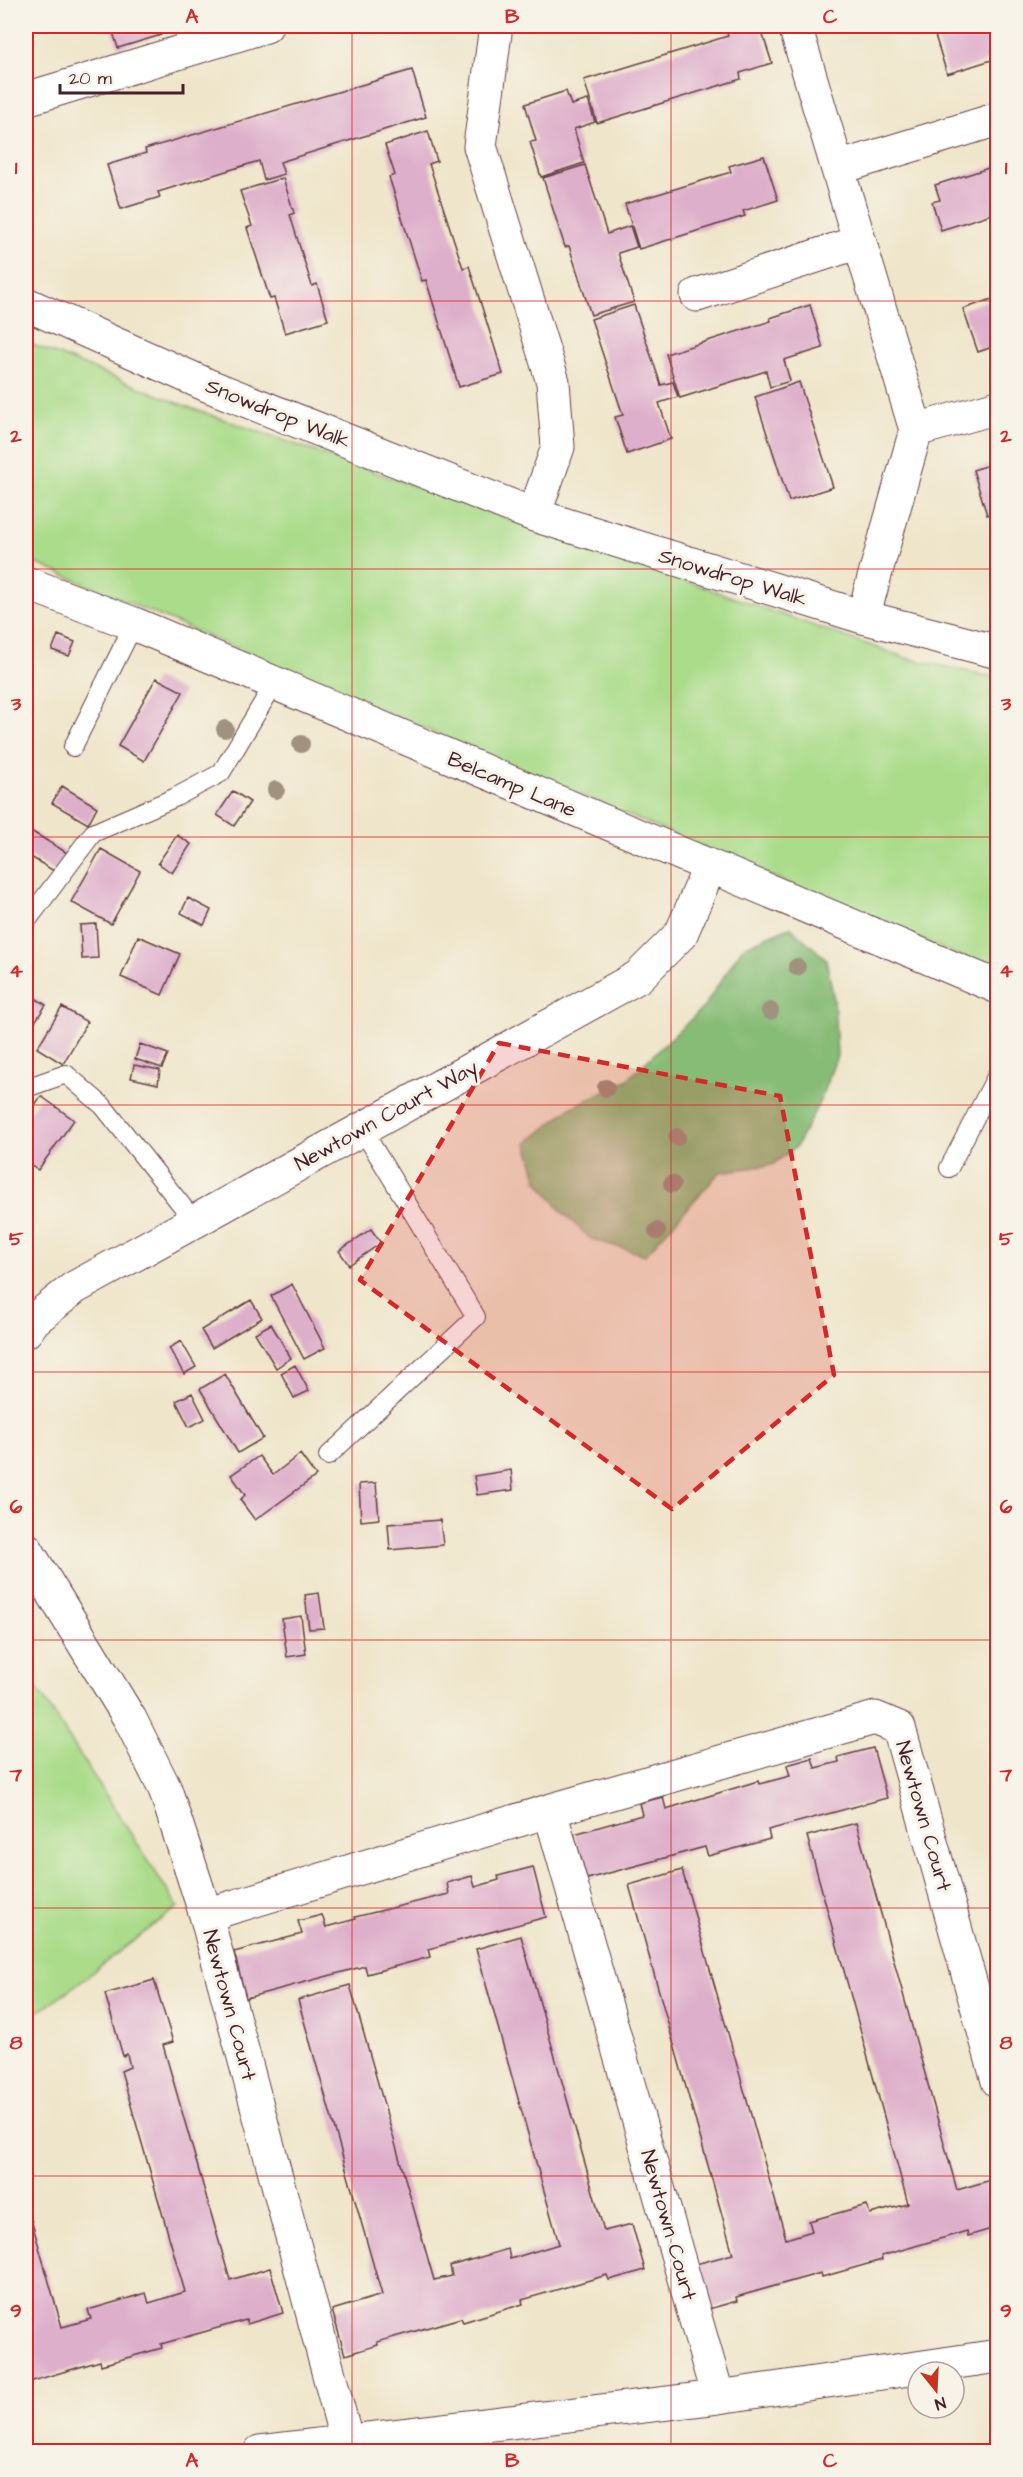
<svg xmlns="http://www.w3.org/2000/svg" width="1023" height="2477" font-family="'Architects Daughter',sans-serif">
	<rect width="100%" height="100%" fill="#f7f3e8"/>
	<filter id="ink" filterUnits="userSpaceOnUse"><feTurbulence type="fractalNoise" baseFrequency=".0167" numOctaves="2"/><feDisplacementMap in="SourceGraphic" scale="12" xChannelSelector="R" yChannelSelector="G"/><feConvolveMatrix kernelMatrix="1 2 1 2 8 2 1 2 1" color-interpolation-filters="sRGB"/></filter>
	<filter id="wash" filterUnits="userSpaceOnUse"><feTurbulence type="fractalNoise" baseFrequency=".008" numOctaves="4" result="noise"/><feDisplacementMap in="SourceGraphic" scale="24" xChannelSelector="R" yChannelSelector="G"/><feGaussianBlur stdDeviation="1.35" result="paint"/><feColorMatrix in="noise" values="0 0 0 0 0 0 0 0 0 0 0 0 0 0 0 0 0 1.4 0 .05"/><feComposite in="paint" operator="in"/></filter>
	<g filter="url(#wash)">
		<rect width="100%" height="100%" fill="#efe5ca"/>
		<path fill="#aadc8a" stroke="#7a7e5a" stroke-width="1.5" d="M26,342L188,407L906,658L997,678V972L26,559Z
			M26,1671L178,1907L73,1987L26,2020Z"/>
		<path fill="#87bc76" stroke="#686e50" stroke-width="1.5" d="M790,927L826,959L834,1000L837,1056L819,1103L796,1147L772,1165L720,1172L645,1255L591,1239L561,1211L538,1181L527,1143L569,1109L628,1079L704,1007L743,947Z"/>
		<g id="blocks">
			<path fill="#deafcb" d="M111,26H159L161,35L118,48Z
				M741,26H760L772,63L740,73L741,79L597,123L584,80L728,36L726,30Z
				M954,26H998V58L947,74L934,32Z
				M412,70L426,117L280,162L284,174L264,180L259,161L158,192L160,197L121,209L107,165L146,153L145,149Z
				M566,91L571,105L588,100L595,122L574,129L584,163L541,177L530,142L536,141L525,104Z
				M428,131L437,161L429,164L463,268L469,266L503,374L459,387L426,280L422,281L389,177L395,175L385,145Z
				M764,156L778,200L743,211L745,216L639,249L625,204L731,172L729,166Z
				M585,165L607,234L630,226L637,247L618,253L634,302L591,315L569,246L565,247L543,178Z
				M998,165V212L941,230L932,202L940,200L935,185Z
				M283,178L294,213L290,215L312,286L317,284L328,320L285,333L274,298L270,299L247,228L252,226L240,191Z
				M998,297V345L978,352L963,309Z
				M634,305L661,385L673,382L678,397L659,403L671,439L627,454L615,417L623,415L591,319Z
				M810,305L823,348L784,360L790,381L770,387L766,371L680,398L666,354L771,321L770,318Z
				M799,382L833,487L789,501L755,397Z
				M998,462V512L987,515L973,470Z
				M58,635L75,642L69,656L52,650Z
				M156,678L183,692L144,761L118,746Z
				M62,786L97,807L88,824L52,803Z
				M233,791L250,802L234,826L217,815Z
				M26,828L69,854L57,873L26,854Z
				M177,835L191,844L172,873L158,863Z
				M101,849L140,871L111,924L71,902Z
				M188,898L211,910L204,925L181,913Z
				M96,924L98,958L82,959L80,925Z
				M138,936L180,954L162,995L121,977Z
				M29,994L46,1005L27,1034L26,999Z
				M62,1007L87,1022L63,1064L37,1048Z
				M140,1044L168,1054L162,1068L135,1059Z
				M134,1065L160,1070L158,1084L131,1078Z
				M41,1096L74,1120L38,1170L26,1161V1118Z
				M371,1229L381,1243L349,1265L339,1251Z
				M292,1284L325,1348L304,1359L271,1296Z
				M251,1300L262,1318L212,1348L201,1330Z
				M271,1324L291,1358L276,1368L255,1333Z
				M181,1341L196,1367L184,1374L169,1348Z
				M295,1365L309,1391L294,1398L281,1373Z
				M225,1374L263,1438L238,1453L200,1389Z
				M192,1393L205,1419L189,1427L176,1401Z
				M300,1454L316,1476L255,1520L240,1500L245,1495L231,1475L259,1456L273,1475Z
				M511,1470L513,1490L477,1495L474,1476Z
				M376,1483L379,1519L361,1521L359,1484Z
				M440,1520L443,1545L390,1550L388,1524Z
				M319,1593L324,1628L309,1629L305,1595Z
				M301,1616L306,1654L287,1657L282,1619Z
				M873,1748L887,1798L768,1830L770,1839L708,1856L705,1847L587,1879L574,1834L642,1815L639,1803L663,1797L666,1809L758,1781L759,1784L790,1776L787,1765L812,1758L815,1768L839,1762L838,1757Z
				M856,1823L957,2190L991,2180L998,2203V2227L968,2236L967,2231L881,2256L882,2260L822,2277L821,2273L736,2297L737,2301L705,2310L692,2265L733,2254L629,1885L682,1870L786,2239L812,2231L809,2221L867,2205L870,2214L908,2204L807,1836Z
				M533,1867L546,1917L428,1949L430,1957L367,1974L365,1966L246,1998L234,1952L302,1934L298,1921L322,1915L326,1927L356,1919L355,1917L449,1894L447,1883L472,1876L475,1887L499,1880L498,1876Z
				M521,1936L604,2231L632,2224L645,2270L609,2280L607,2275L522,2300L523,2304L463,2322L461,2318L377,2342L378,2345L345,2355L332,2310L382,2295L298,2000L350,1985L434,2280L452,2276L450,2266L508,2249L510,2259L559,2244L476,1949Z
				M154,1980L173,2042L163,2045L230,2280L270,2268L283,2313L247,2324L246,2320L161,2344L162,2348L101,2365L100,2361L26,2383V2202L62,2327L91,2319L88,2310L146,2293L149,2303L185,2292L121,2071L130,2067L127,2054L123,2056L105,1994Z"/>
		</g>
	</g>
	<g filter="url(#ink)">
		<use href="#blocks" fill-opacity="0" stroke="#633d43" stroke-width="1.5"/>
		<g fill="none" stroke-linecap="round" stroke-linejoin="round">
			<defs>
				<path id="lane" d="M73,747L134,624
					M26,922L93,833L174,798L221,773L274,684
					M26,1088L66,1074L103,1106L195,1222
					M949,1168L998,1073
					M328,1456L476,1317L362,1129"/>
				<path id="street" d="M795,26L916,430L863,617
					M495,33L480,146L553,382L558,447L534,515
					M26,99L266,26
					M838,168L998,119
					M697,295L859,242
					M26,304L207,385L534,515L863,617L998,652
					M916,430L998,407
					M26,583L134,624L998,987
					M26,1331L34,1320L74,1288L638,977L681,934L710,866
					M26,1549L130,1719L165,1789L206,1915L347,2442
					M550,1811L718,2397
					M206,1915L555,1809L875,1718L899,1728L998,2081
					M260,2452L718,2397L998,2356"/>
			</defs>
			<use href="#lane" stroke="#633d43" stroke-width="20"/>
			<use href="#street" stroke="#633d43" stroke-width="35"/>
			<use href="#lane" stroke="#fff" stroke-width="18"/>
			<use href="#street" stroke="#fff" stroke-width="33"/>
		</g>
		<g fill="#a19280">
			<circle cx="225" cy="729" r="9"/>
			<circle cx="301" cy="744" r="9"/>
			<circle cx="276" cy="790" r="9"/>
			<circle cx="797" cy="967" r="9"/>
			<circle cx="770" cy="1011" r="9"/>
			<circle cx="606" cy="1088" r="9"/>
			<circle cx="677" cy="1137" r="9"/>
			<circle cx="672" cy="1184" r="9"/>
			<circle cx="657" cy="1231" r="9"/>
		</g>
	</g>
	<path fill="#d62828" fill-opacity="0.2" stroke="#d62828" stroke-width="4.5" stroke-dasharray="12 8" stroke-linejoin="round" d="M499,1043L780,1096L834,1375L672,1509L360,1280Z"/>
	<path fill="none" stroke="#d62828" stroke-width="1.5" stroke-opacity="0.55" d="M352,26V2452M671,26V2452M26,301H998M26,569H998M26,837H998M26,1105H998M26,1372H998M26,1640H998M26,1908H998M26,2176H998"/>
	<g text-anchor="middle" stroke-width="6" stroke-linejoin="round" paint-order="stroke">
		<g font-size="21" fill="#4a1f2b" stroke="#f7f3e8">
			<text transform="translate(278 413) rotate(22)" y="7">Snowdrop Walk</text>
			<text transform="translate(733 577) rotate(17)" y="7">Snowdrop Walk</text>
			<text transform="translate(512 784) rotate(23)" y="7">Belcamp Lane</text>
			<text transform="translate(386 1115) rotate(-29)" y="7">Newtown Court Way</text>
			<text transform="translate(924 1816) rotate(74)" y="7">Newtown Court</text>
			<text transform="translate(230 2005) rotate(75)" y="7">Newtown Court</text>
			<text transform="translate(669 2225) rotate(74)" y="7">Newtown Court</text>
		</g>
	</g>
	<rect width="1023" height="2477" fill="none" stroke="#f7f3e8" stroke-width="66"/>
	<g transform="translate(936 2390) rotate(162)"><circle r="28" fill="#f7f3e8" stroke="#b29e9c" stroke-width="1.5"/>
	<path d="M0-4.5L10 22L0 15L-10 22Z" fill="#c8321e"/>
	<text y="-9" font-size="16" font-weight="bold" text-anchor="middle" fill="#4a1f2b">N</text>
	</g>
	<path d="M60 84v9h123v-9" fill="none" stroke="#4a1f2b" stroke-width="3"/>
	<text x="69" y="84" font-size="18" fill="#4a1f2b" stroke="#f7f3e8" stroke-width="4.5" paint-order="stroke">20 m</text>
	<rect x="33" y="33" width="957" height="2411" fill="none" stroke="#d62828" stroke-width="2"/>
	<g font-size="20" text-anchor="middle" font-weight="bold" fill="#d62828">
		<text x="192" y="23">A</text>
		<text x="512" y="23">B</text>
		<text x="830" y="23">C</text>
		<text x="16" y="174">1</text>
		<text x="1006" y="174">1</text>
		<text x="16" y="442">2</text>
		<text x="1006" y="442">2</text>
		<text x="16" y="710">3</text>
		<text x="1006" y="710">3</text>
		<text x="16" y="977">4</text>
		<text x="1006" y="977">4</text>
		<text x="16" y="1245">5</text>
		<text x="1006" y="1245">5</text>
		<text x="16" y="1513">6</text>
		<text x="1006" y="1513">6</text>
		<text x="16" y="1781">7</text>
		<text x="1006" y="1781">7</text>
		<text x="16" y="2049">8</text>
		<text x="1006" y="2049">8</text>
		<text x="16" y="2317">9</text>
		<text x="1006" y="2317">9</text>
		<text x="192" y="2467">A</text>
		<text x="512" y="2467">B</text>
		<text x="830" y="2467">C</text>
	</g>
</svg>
